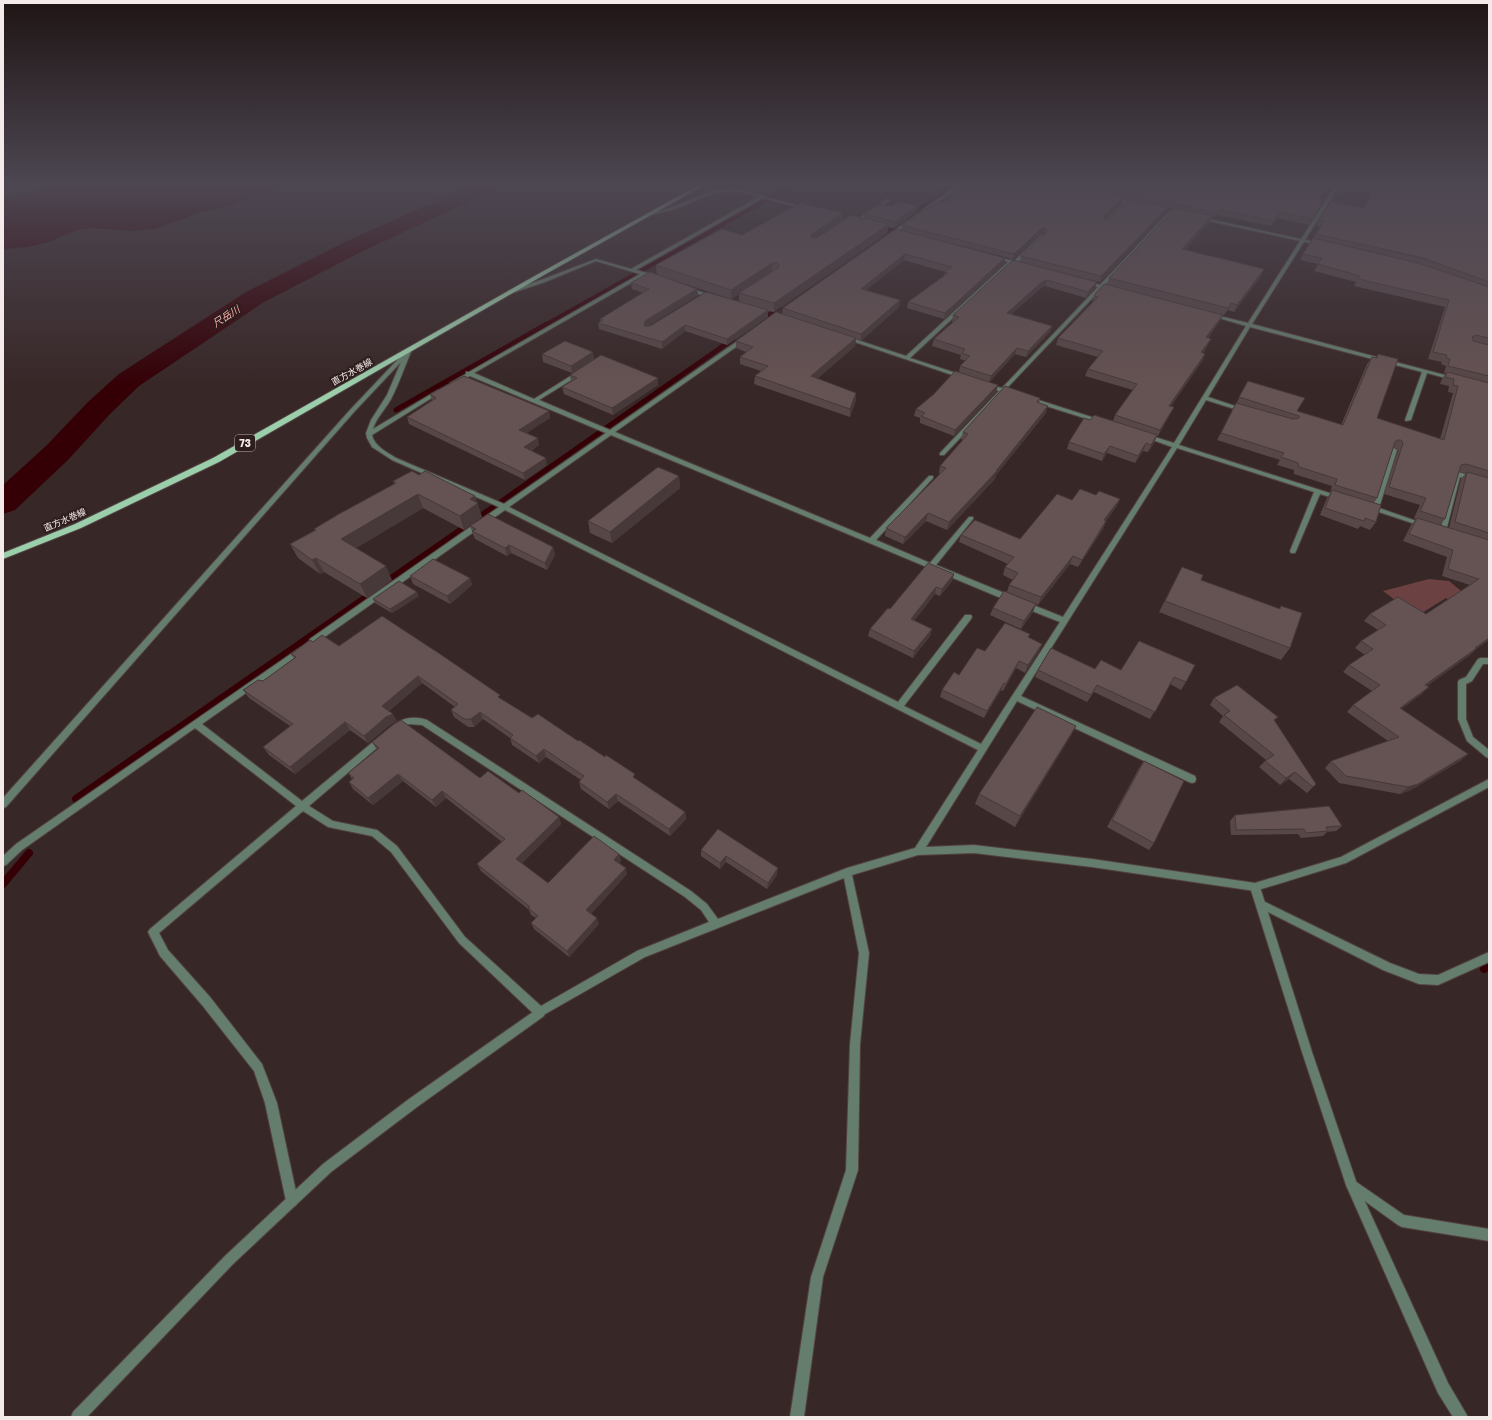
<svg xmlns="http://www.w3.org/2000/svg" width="1492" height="1420" font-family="'Golos Text','Noto Sans JP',sans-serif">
	<rect width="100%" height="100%" fill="#382727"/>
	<path fill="#6b4141" d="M1429,579L1449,581L1482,608L1489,626L1446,598L1417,616L1383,591Z"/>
	<path fill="#340006" d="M63,186H284L261,195L248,198L233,205L202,212L155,229L130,231L93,228L77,230L49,242L28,247L3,249V199Z"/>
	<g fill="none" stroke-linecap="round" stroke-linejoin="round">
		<path stroke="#340006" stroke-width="4" d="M909,217L953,186
			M881,236L900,223
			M760,321L779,307
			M545,325L791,186"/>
		<path stroke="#340006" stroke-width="5" d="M396,410L547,324
			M496,505L733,339"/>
		<path stroke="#340006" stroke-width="6" d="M384,583L498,504
			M166,736L373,592"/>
		<path stroke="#340006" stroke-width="8" d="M76,799L168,735
			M3,884L29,853
			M1484,969L1489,966"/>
		<path fill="#340006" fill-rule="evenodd" d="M470,186H497L494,190L361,252L264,302L139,386L110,414L68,460L15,510L3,514V485L46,446L88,402L119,374L246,292L345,242Z"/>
		<defs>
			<path id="minor" d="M956,186H961L890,237H888V235Z
				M1335,186H1339L1252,324L1456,378L1453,380L1427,373L1411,420L1406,421L1405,420L1422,372L1250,327L1208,397L1247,410L1244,412L1206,400L1179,445L1342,497L1343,498L1340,500L1320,494L1296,551L1295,553H1291L1290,551L1314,492L1177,448L1021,696L1195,776L1196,779L1195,782L1192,783L1189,782L1017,701L926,847L974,845L1092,859L1255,883L1341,857L1489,779V787L1346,863L1255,891L1092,867L974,853L918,855L852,875L869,953L860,1044L858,1170L823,1277L804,1417H790L811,1277L846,1170L850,1044L859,953L844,878L645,957L540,1017L536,1016L459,943L391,852L372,836L328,827L303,811L159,933L168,950L210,997L262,1064L277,1103L298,1201L296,1205L292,1207L288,1205L286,1201L265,1103L254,1071L202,1005L160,956L148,932L150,929L296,806L195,728L22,850L6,865L3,866V856L16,844L301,647L304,648L305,650L304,652L202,724L302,801L379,737H385L386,739L385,741L309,806L333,821L377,830L397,846L465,937L541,1006L637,951L709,922L701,910L685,897L422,725L409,724L399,730H393L392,728C400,717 415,716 427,720L691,891L707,904L718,919L847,868L915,848L978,750L505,510L316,643H310L309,641L310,639L499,507L392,460L372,447L367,438L366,433L371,420L387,395L401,362L354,412L6,807L3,808V798L350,410L402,355H404L406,351L411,352C404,368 399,384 391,399C385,410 376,418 373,429L438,390L443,391L372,435C374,446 387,452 396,458L504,504L606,433L470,376L455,384L450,383L466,374V372H469L640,274L596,261L545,282L512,293H508V291L541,280L596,259L631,269L759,197L736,191L717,192L672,210L649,215L647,214L670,208L715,190L736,189L807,208L805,209L763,198L636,270L658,276V278L645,275L474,373L534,399L577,372H581V374L539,400L610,430L742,338H746V340L615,432L870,538L929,476H933V478L876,540L930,563L969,517H973V519L936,565L1014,597L1015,599L1014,601H1008L611,435L509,507L898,702L965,615H971L972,617L971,619L904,706L981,744L1060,622L1022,607L1021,605L1022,603H1028L1063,617L1172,447L1142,436L1145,434L1174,443L1246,326L1209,315L1211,314L1248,323Z
				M1470,186H1474L1469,196H1467Z
				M887,199L890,200L857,223H855V221Z
				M1126,201L1129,202L1106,224H1104V222Z
				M1170,211L1173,212L1104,286L1113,288V290L1102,288L1006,389L1014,392V394L1004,392L944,455H940V453L999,391L985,386V384L1002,388L1098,287L1083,283V281L1100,285Z
				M1042,235L1045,236L1018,262L1022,263V265L1012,263L910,358L965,376V378H961L843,338L848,337L906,356L1008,262L993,258V256L1014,261Z
				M686,288H690L715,297L711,298L686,290Z
				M1029,397L1104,421L1105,422L1100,423L1027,400L1026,399Z
				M1394,448L1397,450L1379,508L1425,524V526H1421L1373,510L1367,507L1370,505L1373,506L1391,450Z
				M1458,472L1489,481V485L1460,477L1446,531L1445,532H1441L1440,531L1455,474Z
				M1481,658H1489V664H1483L1472,681L1466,684V719L1473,737L1489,750V758L1486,757L1467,741L1458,719V682L1459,680L1466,677L1478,659Z
				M1261,900L1390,963L1419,974L1438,975L1489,952V962L1438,985L1419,984L1383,970L1258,907L1256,904L1258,901Z
				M1352,1179L1404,1215L1489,1229V1241L1402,1227L1398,1225L1348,1189L1346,1185L1348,1181Z"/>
			<path id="tertiary" d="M1111,198L1138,203L1140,204L1138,205L1112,200Z
				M1199,217L1319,243L1321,244L1319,245L1200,219Z
				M1255,883L1258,884L1260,887L1312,1052L1357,1184L1448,1383L1468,1417H1453L1438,1393L1346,1185L1302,1052L1250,887L1252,884Z
				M540,1007L544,1008L545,1012L544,1016L417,1107L331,1172L233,1264L87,1417H71L73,1412L225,1256L323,1164L409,1099Z"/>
			<path id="primary" d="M697,186H703L544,275L219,462L81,528L3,559V553L75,524L213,458L540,273Z"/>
		</defs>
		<use href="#minor" stroke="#524242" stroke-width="2"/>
		<use href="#tertiary" stroke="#524242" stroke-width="2"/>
		<use href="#primary" stroke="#524242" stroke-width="2"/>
		<use href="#minor" fill="#657d6c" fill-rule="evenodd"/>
		<use href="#tertiary" fill="#657d6c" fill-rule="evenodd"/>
		<use href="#primary" fill="#9bceab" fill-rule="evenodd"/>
	</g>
	<path fill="#574747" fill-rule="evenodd" d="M752,186H776L768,190Z
		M964,186H1326L1319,199L1324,200L1309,225L1278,218L1271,226L1217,215L1213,218H1211L1210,222L1185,250L1264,269L1261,276L1234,312L1228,310L1224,315H1223L1220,321L1208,338V345L1203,353V360L1171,406L1174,407L1171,413L1158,436H1157L1154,443L1148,452L1143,451L1135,463L1107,453L1102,461L1067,449L1069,442L1090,420L1113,421L1115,415L1133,390L1085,376L1088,369L1098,357L1056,345L1058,338L1093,303L1092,302L1095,294L1107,284L1109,278L1174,209L1168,208L1166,213L1100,282L1069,275L1095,288L1086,298L1045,286L1041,288L1011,314L1052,326L1050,332L1026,357L1015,354L989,382L998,385L996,392L954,436L920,423V418L914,416L916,409L959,372L960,366L966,361L960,359L961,355L932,346L934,339L953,322L952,321L953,315L1020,262L1021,256L1044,235V234H1041L1013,259L931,238L1005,258L1004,264L944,319L907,308L908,302L944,276L945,272L904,260L866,290L900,300L899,307L861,341L856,339L855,346L817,379L856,400L850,417L754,384L755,376L761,371L740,364V357L746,352L736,348V341L782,314L783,308L902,230V225L927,209L941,203ZM1123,198L1129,200L1108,219L1105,220L1104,219L1122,203Z
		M1375,186H1470L1468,191L1473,192L1475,187V186H1489V640L1475,650L1470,655L1427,686L1422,694L1401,709L1468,754L1460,761L1411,790L1400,794L1339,783L1325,768L1331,761L1388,741L1347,712L1353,705L1372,691L1343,672L1349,665L1365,655L1355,648L1361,641L1378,630L1364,621L1370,614H1426L1470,585L1442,576L1447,557L1403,541L1411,525L1416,519L1414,518L1420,505L1384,494L1398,450L1396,448H1393L1377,498L1374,503L1376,522L1370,530L1360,526L1358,529L1320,515L1327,498L1331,492H1330L1332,486L1294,474V470L1277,465L1280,460L1217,440L1248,381L1297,411L1341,425L1367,364L1372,357L1376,358L1378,354L1377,418L1440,439L1453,393L1448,392L1449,386L1440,384L1442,379L1446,373H1444L1446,366L1441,364L1442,362L1428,359L1445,307L1354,286L1356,282L1314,271L1318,264L1300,260L1303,254L1320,227L1316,226L1319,220L1364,208ZM1459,472L1466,473L1461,479L1449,528L1440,525L1445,519Z
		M916,212L894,228L888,227L887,233L774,312L768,311V317L727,345L685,331L662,349L599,329L598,323L600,322V319L643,293L632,289L631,283L697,289L698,295L648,326L739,302V294L731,299L657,275L656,265L742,235L843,213V221L864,218L865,214Z
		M593,352L594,360L572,373L543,362L542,354Z
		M570,375L658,378V385L613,415L564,394L562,387L571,381Z
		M430,394L549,411L550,418L526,433L539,445L531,451L547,465L525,480L409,424L407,417L432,401Z
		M1040,398L1039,403L1046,413L996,475L995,479L947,530L926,521L903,544L885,536L886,528L940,474L939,473L940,466L963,440L961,439L963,432Z
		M419,475L477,503L482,517L464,530L423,508L356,548L392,580L367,598L324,572L320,574L298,558L290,544L315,530L314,529L394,484L393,481Z
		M679,476L680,488L612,543L590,533L588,521Z
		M1096,495L1120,499L1116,507L1106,521L1103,529L1078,567L1070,564L1038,605L1007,592L1009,585L1013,580L1003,575L1005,567L1008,564L959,542L961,535L1020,539L1072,500Z
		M470,526L553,547L555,555L547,570L511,553L507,556L475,539Z
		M1182,567L1201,580L1279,609L1281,606L1290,648L1281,660L1159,612Z
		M954,574L952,581L940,596L935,594L914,621L932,629L930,636L913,658L868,636L870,629L890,609Z
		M410,576L470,578L472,585L450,604L413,584Z
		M419,596L392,613L375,603L373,599Z
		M1036,604L1033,612L1021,629L990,615L993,608Z
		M1030,634L1028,637L1042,644L1039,651L1025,673L1016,668L1003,691L1001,690L984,718L940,697L942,690L985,651Z
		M1139,641L1186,682L1181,690L1170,684L1150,719L1094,692L1087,702L1035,677L1038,670L1095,669L1121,670Z
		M313,642L339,646L500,698L532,718L636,779L685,812L686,819L670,836L618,801L609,809L581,789L579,782L581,780L546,757L539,763L512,745L510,738L483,719L474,727H468L454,717L451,710L455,707L422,683L389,711L397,721L390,725L368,743L350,730L295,774L269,755L263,747L290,726L249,698L243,690L263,681L294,658L291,654Z
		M1214,698L1275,721L1316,784L1307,793L1289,779L1280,785L1259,767L1266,760L1219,722L1223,716L1210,705Z
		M1076,726L1070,737L1015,827L975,804L979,794Z
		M372,742L480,778L519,793L559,817L561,824L522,863L548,883L619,854L621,861L619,863L627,874L591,914L599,924L569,957L534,929L531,923L536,918L531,915L529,910L481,871L477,864L502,842L446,798L436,807L403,781L373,805L353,789L349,782L352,779L348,773L377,750Z
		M1144,761L1154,843L1149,850L1107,827L1139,768Z
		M1235,815L1342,826L1336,831L1327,832L1323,836L1301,838L1298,834L1231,835L1230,821Z
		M718,829L777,875L767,889L726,862L720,869L701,856V850Z"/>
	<path fill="#473939" d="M768,186H776L768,190Z
		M1124,197L1122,203L1102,221L1104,215Z
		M917,206L916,212L894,228L895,222Z
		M1168,207L1166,213L1100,282L1101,276Z
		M1219,209L1217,215L1213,218L1216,213Z
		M1280,212L1278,218L1271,226L1274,221Z
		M843,213V222L811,243L812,234Z
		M1212,216L1210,222L1180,256L1182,249Z
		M889,224L887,233L774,312V303Z
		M1042,228H1045L1044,234H1041L1013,259L1014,254Z
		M905,254L904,260L860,295L861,289Z
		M1005,258L1004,264L944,319L945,313Z
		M772,263V273L739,293V294L731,299V290Z
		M1264,269L1261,276L1234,312L1237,305Z
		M1047,280L1045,286L1041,288L1006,319L1007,313L1042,282Z
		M1097,282L1095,288L1086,298L1088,292Z
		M697,289L698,295L645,328L644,325L645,321Z
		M900,300L899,307L861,341V334Z
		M1231,303L1228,310L1224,315L1228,308Z
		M768,310V317L727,345V339Z
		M1223,315L1220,321L1203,344L1206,337Z
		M685,325V331L662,349V342Z
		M1052,326L1050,332L1026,357L1028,351Z
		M856,338L855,346L811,384V376Z
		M1211,339L1208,345L1198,359L1201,352Z
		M1017,348L1015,354L989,383L991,376Z
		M593,352L594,360L572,373L571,366Z
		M1205,354L1203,360L1166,412L1169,406Z
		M658,378V385L613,415L612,408Z
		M998,385L996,392L954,436L955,430Z
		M856,393V400L850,417V409Z
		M1048,406L1046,413L996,475L995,479L947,530L949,522L996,471Z
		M1174,407L1171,413L1158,436L1160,430Z
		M549,411L550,418L521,437L519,430Z
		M1157,435L1154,443L1148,452L1151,445Z
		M538,438L539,445L525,454L524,447Z
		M1146,443L1143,451L1135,463L1138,456Z
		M1110,446L1107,453L1102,461L1104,454Z
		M546,458L547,465L525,480L523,473Z
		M679,476L680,488L612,543L610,532Z
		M418,494L423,508L348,553L341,539Z
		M475,496L482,517L464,530L460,516L470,499Z
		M1120,499L1116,507L1101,528L1104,520Z
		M928,513L926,521L903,544L905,537Z
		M1106,521L1103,529L1078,567L1082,560Z
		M509,545L511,553L507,556L505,548Z
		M553,547L555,555L547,570L545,563Z
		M1073,556L1070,564L1038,605L1041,597Z
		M316,558L324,572L320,574L312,560Z
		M386,566L392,580L367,598L360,584Z
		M954,574L952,581L940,596L942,589Z
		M470,578L472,585L450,604L447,596Z
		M936,587L935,594L910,626L911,619Z
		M417,592L419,596L392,613L390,609Z
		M1036,604L1033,612L1021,629L1024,621Z
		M932,629L930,636L913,658L914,651Z
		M1489,638V640L1475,650L1470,655L1418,692L1425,685L1475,648Z
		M1042,644L1039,651L1025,673L1028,665Z
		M1019,661L1016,668L1003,691L1006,684Z
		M418,676L422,683L386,713L382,706Z
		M1004,683L1001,690L984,718L987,711Z
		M1429,687L1422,694L1393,715L1400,708Z
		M480,712L483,719L474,727L471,719Z
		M393,714L397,721L390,725L368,743L364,736L386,717Z
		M345,722L350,730L295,774L290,767Z
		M1076,726L1070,737L1015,827L1020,816Z
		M544,749L546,757L539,763L536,756Z
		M1468,754L1460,761L1411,790L1400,794L1408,787Z
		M1295,772L1289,779L1280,785L1286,778Z
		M398,774L403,781L373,805L368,798Z
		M442,791L446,798L436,807L432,800Z
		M616,794L618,801L609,809L607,802Z
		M685,812L686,819L670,836L669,829Z
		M559,817L561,824L519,865L516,859Z
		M619,854L621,861L616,866L614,860Z
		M726,856V862L720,869V863Z
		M626,868L627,874L589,916L586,910Z
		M778,868L777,875L767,889L768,883Z
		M597,918L599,924L569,957L567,951Z"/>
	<path fill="#655252" stroke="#473939" d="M964,186H1072L1124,197L1104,215L1105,220L1108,219L1130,199L1168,207L1101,276L1021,256L1047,232L1045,228H1042L1014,254L902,225L925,209H927L937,202L941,203Z
		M1093,186H1304L1323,190L1318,198L1324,200L1312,219L1280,212L1274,221L1219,209L1216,213Z
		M1375,186H1444L1489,195V282L1423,258L1316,234L1324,221L1319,220L1331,201L1364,208Z
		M1476,186H1489V190L1476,187Z
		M901,202L917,206L895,222L865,214L880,204L891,206Z
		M800,203L843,213L812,234L811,237L813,238H817L851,215L889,224L774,303L739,293L778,268L779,265L777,263H772L731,290L656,265L722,229L742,235Z
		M1175,208L1212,216L1182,249L1264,269L1237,305L1231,303L1228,308L1109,278Z
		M896,229L1005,258L945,313L908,302L948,273L945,272L952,267L905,254L861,289L900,300L861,334L783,308Z
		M1313,238L1418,263L1489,287V338L1476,335L1472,337L1473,341L1489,345V376L1448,366L1450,359L1446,358L1447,355L1433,352L1449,300L1358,279L1360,276L1318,264L1322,258L1303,254Z
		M1013,260L1097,282L1088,292L1047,280L1042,282L1007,313L1052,326L1028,351L1017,348L991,376L960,366L970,356L962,353L965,349L934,339L959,317L953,315Z
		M650,272L697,289L645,321L644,325L645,326H650L706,292L768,310L727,339L685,325L662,342L598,323L603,320L600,319L649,289L631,283Z
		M1104,284L1223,315L1206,337L1211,339L1201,352L1205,354L1169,406L1174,407L1160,430L1115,415L1137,384L1088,369L1103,351L1058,338L1098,297L1094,296L1096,294H1095Z
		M776,312L856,338L811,376L856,393L850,409L755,376L768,366L740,357L753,347L736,341Z
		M565,341L593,352L571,366L542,354Z
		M1378,354L1398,359L1377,418L1444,440L1458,386L1453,385L1454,379L1445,377L1447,372L1489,383V471L1466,464L1461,465L1445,519L1420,511L1426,498L1389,487L1403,443L1401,440H1397L1395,442L1377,498L1335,485L1337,479L1299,467L1298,463L1281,457L1284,453L1221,433L1236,403L1293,419L1299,418V416L1239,397L1248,381L1305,398L1297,411L1343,425L1372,357L1377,358Z
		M601,355L658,378L612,408L562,387L577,378L570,375Z
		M955,371L998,385L955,430L921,416L925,413L916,409L933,395Z
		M464,376L549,411L519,430L538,438L524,447L546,458L523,473L407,417L436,398L430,394Z
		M1005,386L1040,398L1037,402L1048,406L996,471H997L949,522L928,513L905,537L886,528L946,468L940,466L968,434L963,432Z
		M1094,415L1157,435L1151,445L1146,443L1138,456L1110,446L1104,454L1069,442L1084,418L1090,420Z
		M658,467L679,476L610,532L588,521Z
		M412,471L419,475L425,471L475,496L470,499L478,503L460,516L418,494L341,539L386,566L360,584L316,558L312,560L290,544L316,530L314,529L339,514L396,483L393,481Z
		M1467,472L1489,478V533L1455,522Z
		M1080,489L1096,495L1099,491L1120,499L1104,520L1106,521L1082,560L1073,556L1041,597L1009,585L1018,573L1005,567L1014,557L961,535L975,520L1020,539L1057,494L1072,500Z
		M1332,490L1381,505L1376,522L1365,518L1364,521L1325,508Z
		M488,514L553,547L545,563L509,545L505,548L472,531L476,529L470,526Z
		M1417,518L1489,540V638L1475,648H1477L1425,685L1429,687L1400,708L1468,754L1418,784L1408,787L1346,776L1331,761L1399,737L1353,705L1380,685L1349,665L1373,649L1361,641L1386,625L1370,614L1398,597L1426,614L1479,579L1448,569L1453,550L1409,534Z
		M433,559L470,578L447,596L410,576Z
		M928,563L954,574L942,589L936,587L911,619L932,629L914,651L870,629L888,608L890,609Z
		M1182,567L1203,575L1201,580L1280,609L1281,606L1302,613L1290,648L1165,601Z
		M399,581L417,592L390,609L373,599Z
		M1004,591L1036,604L1024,621L993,608Z
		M382,616L440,654L500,695L498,697L532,718L538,714L578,741L579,740L605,757L606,755L635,774L633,777L685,812L669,829L616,794L607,802L579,782L584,776L544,749L536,756L510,738L513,735L480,712L471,719H464L451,710L458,704L418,676L382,706L393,714L386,717L364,736L345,722L290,767L263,747L293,724L243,690L258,680L263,681L296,657L291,654L310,640L313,642L322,635L339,646Z
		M1005,623L1030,634L1028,637L1042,644L1028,665L1019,661L1006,684L1004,683L987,711L942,690L954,672L959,675L977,648L985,651Z
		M1139,641L1195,665L1186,682L1174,677L1155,712L1097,685L1091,695L1038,670L1051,648L1095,669L1101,660L1121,670Z
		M1237,685L1278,717L1274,720L1316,784L1313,787L1295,772L1286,778L1265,761L1274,755L1224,715L1230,711L1214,698Z
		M1037,707L1076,726L1020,816L979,794Z
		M401,720L480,778L488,771L519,793L522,790L559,817L516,859L548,883L594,836L619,854L614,860L626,868L586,910L597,918L567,951L531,923L538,916L528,908L530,907L477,864L505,839L442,791L432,800L398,774L368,798L349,782L354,778L348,773L379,748L372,742L394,724Z
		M1144,761L1184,781L1154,843L1112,820Z
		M1329,806L1342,826L1326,827L1328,831L1306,833L1304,829L1236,830L1235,815Z
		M718,829L778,868L768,883L726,856L720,863L701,850Z"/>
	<linearGradient id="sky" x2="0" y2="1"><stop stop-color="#1f1515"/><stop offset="0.48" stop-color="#4d4752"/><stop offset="1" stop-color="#4d4752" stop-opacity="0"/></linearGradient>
	<rect width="1492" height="385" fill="url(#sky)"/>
	<g text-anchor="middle" stroke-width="4" stroke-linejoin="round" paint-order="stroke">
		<g font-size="9" fill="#f5eaea" stroke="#2d1e1d">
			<text transform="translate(352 372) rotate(-29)" y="3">直方水巻線</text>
			<text transform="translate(65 520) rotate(-23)" y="3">直方水巻線</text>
		</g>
		<g font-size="10" font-style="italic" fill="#fdb0af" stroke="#2d1e1d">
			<text transform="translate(226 316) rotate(-33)" y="4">尺岳川</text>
		</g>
		<rect fill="#2d1e1d" stroke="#b9adac" stroke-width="1" x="235" y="435" width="20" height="16" rx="3"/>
		<g font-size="10" font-weight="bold" fill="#f5eaea">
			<text x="245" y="447">73</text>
		</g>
	</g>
	<rect width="1492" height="1420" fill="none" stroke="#f5eaea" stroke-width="8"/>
</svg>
